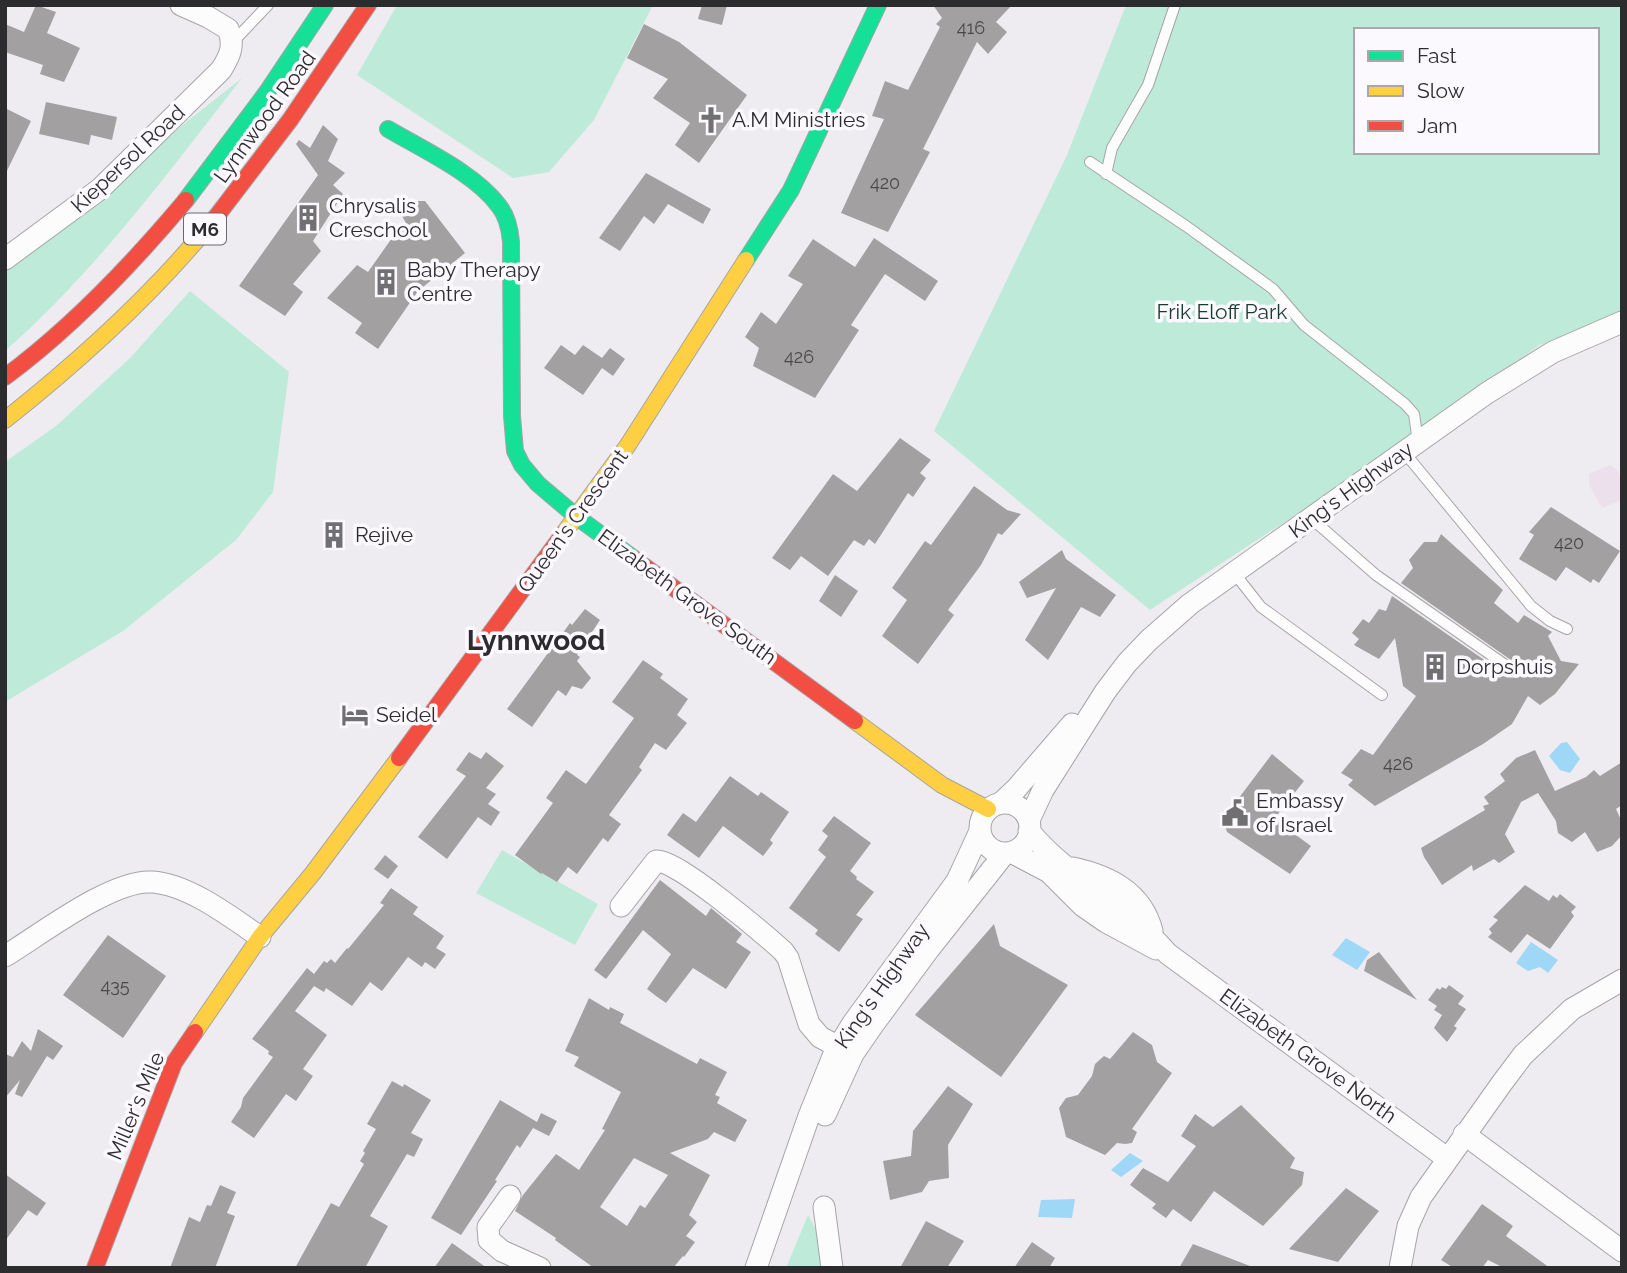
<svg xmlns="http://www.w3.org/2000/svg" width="1627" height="1273" font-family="Raleway,sans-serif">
	<rect width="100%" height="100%" fill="#efecf1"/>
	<path fill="#ebe0eb" d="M1610,465L1618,471L1622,481V500L1602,508L1589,485V474Z"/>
	<path fill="#beebd9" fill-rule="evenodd" d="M397,5H653L594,120L549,172L513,178L357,75Z
		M1126,5H1622V311L1540,345L1332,491L1150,610L934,431L1067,155ZM1356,30H1597V152H1356Z
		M242,78C168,173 96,271 5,351V269L82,216L180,127Z
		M190,291L289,372L273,492L236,540L123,631L5,702V462L56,426L130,358Z
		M502,850L598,904L575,945L476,893Z
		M808,1215L816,1230L824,1268H786Z"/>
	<path fill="#9ed8f6" d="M1567,742L1580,759L1570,773L1560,770L1549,756L1561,743Z
		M1346,938L1370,952L1357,970L1332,955Z
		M1531,942L1558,960L1548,973L1540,967L1528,971L1516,963Z
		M1130,1153L1143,1161L1121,1177L1111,1170Z
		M1075,1199L1072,1218L1038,1217L1041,1200Z"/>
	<path fill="#a3a0a2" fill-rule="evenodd" d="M36,5L56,12L47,33L80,48L64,82L40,74L43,65L5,52V24L24,32Z
		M702,5H727L722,25L698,19Z
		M933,5H1012L996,22L1007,32L988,54L977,42L923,149L930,152L888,232L841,213L884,119L872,116L885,81L908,90L940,27L936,24L942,18Z
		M644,24L679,42L747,95L699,163L675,145L690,123L653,98L668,79L627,58Z
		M46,102L117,117L112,140L91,135L89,145L39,134Z
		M5,108L31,121L5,175Z
		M323,125L338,139L328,161L345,173L333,185L343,194L313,241L321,251L293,284L303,292L285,316L239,286L318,175L296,144L299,140L310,148Z
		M646,173L711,209L703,224L668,204L654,224L644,216L620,251L599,238Z
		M417,201H425L465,253L418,291L378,349L355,333L362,323L327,298L357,265L368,272L392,238L407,225L402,216Z
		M874,238L938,281L925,301L885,274L851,325L859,330L815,398L753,366L759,348L745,337L761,312L776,324L803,284L788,276L813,239L855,267Z
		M561,345L575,355L583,345L602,358L610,348L625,359L613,376L602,368L583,395L544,368Z
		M900,438L931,460L920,473L926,478L913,497L908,493L875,544L869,539L864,546L854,540L828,576L801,556L790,570L772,558L833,474L857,491Z
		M974,486L1007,510L1021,514L1002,535L998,533L981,565L948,610L954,615L918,664L882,636L907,600L892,588L925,541L931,545Z
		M1551,507L1620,551L1599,583L1593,579L1591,583L1566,567L1556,581L1519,559L1534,535L1529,532Z
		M1441,534L1503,590L1494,603L1518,623L1524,615L1552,632L1548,636L1561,661L1579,664L1555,694L1540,705L1528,696L1512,724L1483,744L1375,806L1348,785L1353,780L1341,773L1361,749L1373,755L1416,696L1403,686L1395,638L1379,659L1354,645L1359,639L1352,633L1363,619L1369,623L1379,609L1386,611L1392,596L1509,677L1517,678L1522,672L1518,665L1401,583L1413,568L1409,560L1424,542H1437Z
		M1062,550L1066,559L1116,595L1100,617L1081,607L1048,660L1025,640L1056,588L1027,598L1019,582Z
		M835,575L858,591L841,617L819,601Z
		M585,609L600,620L577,655L580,657L577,661L591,678L582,689L572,686L566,696L558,690L532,727L507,709L570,623L572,625Z
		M643,660L663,674L660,678L688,699L677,715L687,723L666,750L655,743L639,767L642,770L609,815L621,824L608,842L603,838L577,874L568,867L557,882L542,873L541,874L515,855L553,803L546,798L566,770L586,784L634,718L612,702Z
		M1535,750L1555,791L1586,777L1594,770L1600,776L1622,762V805L1616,809L1622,822V835L1612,846L1597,852L1585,832L1572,842L1558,833L1556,821L1538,793L1521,802L1505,834L1515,852L1499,863L1494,859L1473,871L1472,865L1442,885L1424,857L1421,848L1485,810L1483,806L1489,804L1484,797L1505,781L1500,774L1516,758Z
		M469,752L481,759L486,752L504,766L486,788L496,794L488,804L500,812L491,826L478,817L447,859L418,837L466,776L456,770Z
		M1272,754L1304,781L1274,819L1311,846L1290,874L1227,832L1223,819Z
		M730,776L758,796L761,792L789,812L770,840L773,843L763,856L723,826L699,858L667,835L683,813L696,822Z
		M834,816L871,843L850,871L857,877L856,879L874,892L856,915L863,919L839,952L815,934L818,930L789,908L826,857L818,850L828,836L822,831Z
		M385,855L398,866L388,879L374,869Z
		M660,880L706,916L711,908L742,934L736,942L751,952L726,989L693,968L666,1003L656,996L647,989L671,954L643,930L606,979L594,970Z
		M1525,885L1549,901L1553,895L1557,898L1560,894L1576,907L1571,912L1574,916L1550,949L1527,934L1511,953L1488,937L1492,933L1489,929L1498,920L1493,917Z
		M391,888L418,907L413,914L444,936L436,948L446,954L435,969L425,962L422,967L408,957L382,991L370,982L352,1006L326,988L324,992L314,986L295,1011L327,1035L303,1069L313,1076L296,1101L286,1094L254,1138L231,1122L241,1107L243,1098L273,1057L268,1054L269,1051L252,1039L307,968L314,974L324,961L327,963L331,959L335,963L347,948L348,949L384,905L380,903Z
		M994,924L1000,946L1068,985L1001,1077L915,1015Z
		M108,935L166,976L123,1038L63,995Z
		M1379,952L1417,1000L1364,971L1367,960Z
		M1449,985L1464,996L1458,1004L1466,1009L1454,1026L1457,1028L1447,1042L1434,1028L1442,1015L1434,1010L1437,1006L1428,1000L1437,988L1440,990L1442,987L1446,989Z
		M589,998L609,1010L610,1007L624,1014L620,1023L697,1064L700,1058L727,1072L715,1095L720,1097L717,1103L747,1120L735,1142L714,1132L708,1139L670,1153L710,1175L689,1215L697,1222L686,1236L695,1242L684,1257L683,1256L673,1268H594L555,1240L556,1238L515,1211L523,1195L556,1154L579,1170L605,1130L602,1129L621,1092L574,1066L579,1057L565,1051ZM634,1158L668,1175L645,1208L640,1205L627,1226L600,1207Z
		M38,1029L63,1046L53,1060L47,1056L22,1097L15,1094L20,1080L5,1098V1054L13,1057L22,1041L31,1051Z
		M1133,1032L1152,1045L1157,1062L1172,1073L1132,1129L1137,1132L1132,1143L1125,1144L1117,1143L1105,1155L1066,1137L1059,1108L1066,1098L1078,1095L1092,1076L1095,1064L1104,1056L1110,1059Z
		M392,1081L403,1087L404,1084L431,1100L411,1133L423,1139L414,1157L407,1154L370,1216L388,1226L365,1268H295L331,1203L339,1207L364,1164L360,1161L365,1153L363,1151L376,1129L367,1124Z
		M948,1086L973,1104L948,1145L949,1178L929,1181L922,1192L890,1200L883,1161L911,1156L913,1131Z
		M500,1100L537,1122L541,1113L557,1121L549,1136L533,1128L520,1148L517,1145L495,1180L497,1181L461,1235L431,1218Z
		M1241,1105L1295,1158L1290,1168L1304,1172L1302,1185L1263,1226L1214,1191L1191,1222L1173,1209L1166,1218L1152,1208L1156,1204L1130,1185L1143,1168L1168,1182L1196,1146L1181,1136L1195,1114L1213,1127Z
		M5,1174L46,1203L37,1216L28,1210L5,1241Z
		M220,1185L236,1192L227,1213L235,1216L215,1268H170L189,1217L200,1222L207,1205L211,1206Z
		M1346,1188L1379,1211L1338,1262L1289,1249Z
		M1482,1204L1513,1226L1506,1236L1550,1268H1504L1488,1260L1482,1268H1454L1441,1260Z
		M926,1221L964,1241L947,1268H900Z
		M1032,1242L1055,1258L1049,1268H1014Z
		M452,1243L487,1268H434Z
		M1193,1244L1250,1266V1268H1179Z"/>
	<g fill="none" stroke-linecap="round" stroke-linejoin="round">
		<defs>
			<path id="lane" d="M232,43L268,5
				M1090,162L1186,226L1273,289L1304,325L1405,404L1414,414L1418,442
				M1106,174L1112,148L1148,85L1175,5
				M1404,452L1531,606L1550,621L1567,629
				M1312,519L1376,575L1514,671
				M1235,574L1261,607L1382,695"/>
			<path id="street" d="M5,259L100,189L221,70C230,56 235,45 228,29L208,17L181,5
				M980 828a25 25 0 1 1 50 0a25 25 0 1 1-50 0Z
				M1001,803L1016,789L1072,724
				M1029,820L1043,790L1105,692L1127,663L1149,640L1190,604L1487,393L1553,352L1622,322
				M1029,831C1059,867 1094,887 1129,915C1144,927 1155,940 1168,954L1448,1159
				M1011,852L1049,872L1083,906L1106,922L1156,949
				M1073,868C1109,876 1142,892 1152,931
				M621,906L656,861C675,858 764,934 783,951L788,958L809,1024L820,1037L848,1052
				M5,956C40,935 112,879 152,882C188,884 231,917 260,937
				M825,1115L853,1054L873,1025L929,949L1005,853
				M1464,1134L1622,1251
				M510,1196L488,1227L489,1240L502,1251L540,1268
				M824,1207L832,1268
				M756,1268L809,1116L834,1054L853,1023L957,881L980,831
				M1400,1268L1408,1226L1421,1197L1502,1083L1523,1055L1572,1009L1622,980"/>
			<path id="fast" d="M388,129C422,149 476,174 499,206C507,216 510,230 511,242L512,416L515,451L522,465L538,484L577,517L633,558
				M186,200L267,92L325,5
				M746,260L791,190L878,5"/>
			<path id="slow" d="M5,420C82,359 154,294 216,217
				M564,533L628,445L746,260
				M855,721L942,785L988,809
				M195,1032L260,937L313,873L399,758"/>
			<path id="jam" d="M216,217L290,120L368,5
				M5,377C70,329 134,262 186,200
				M633,558L855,721
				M399,758L564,533
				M95,1268L174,1063L195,1032"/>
		</defs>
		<use href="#lane" stroke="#a6a4a7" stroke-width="12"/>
		<use href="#street" stroke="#a6a4a7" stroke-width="23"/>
		<use href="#fast" stroke="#a6a4a7" stroke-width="18"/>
		<use href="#slow" stroke="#a6a4a7" stroke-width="18"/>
		<use href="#jam" stroke="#a6a4a7" stroke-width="18"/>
		<use href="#lane" stroke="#fdfcfd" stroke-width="10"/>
		<use href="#street" stroke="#fdfcfd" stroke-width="21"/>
		<use href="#fast" stroke="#16e098" stroke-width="16"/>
		<use href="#slow" stroke="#ffcf43" stroke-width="16"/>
		<use href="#jam" stroke="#f24e42" stroke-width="16"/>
	</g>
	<defs>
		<symbol id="church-bare" viewBox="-9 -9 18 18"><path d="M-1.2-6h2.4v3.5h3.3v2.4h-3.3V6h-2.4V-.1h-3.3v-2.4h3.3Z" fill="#706f72" stroke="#fcf9fe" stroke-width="2.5" paint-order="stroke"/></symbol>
		<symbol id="building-bare" viewBox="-9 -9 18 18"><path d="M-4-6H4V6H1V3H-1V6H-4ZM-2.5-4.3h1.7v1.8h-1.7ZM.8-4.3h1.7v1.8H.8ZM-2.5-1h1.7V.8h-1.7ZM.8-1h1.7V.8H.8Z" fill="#706f72" stroke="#fcf9fe" stroke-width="2.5" paint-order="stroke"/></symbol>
		<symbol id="hotel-bare" viewBox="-9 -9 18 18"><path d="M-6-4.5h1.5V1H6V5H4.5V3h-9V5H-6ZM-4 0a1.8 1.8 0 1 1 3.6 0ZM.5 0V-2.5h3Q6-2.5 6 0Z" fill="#706f72" stroke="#fcf9fe" stroke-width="2.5" paint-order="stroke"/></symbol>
		<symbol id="civic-bare" viewBox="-9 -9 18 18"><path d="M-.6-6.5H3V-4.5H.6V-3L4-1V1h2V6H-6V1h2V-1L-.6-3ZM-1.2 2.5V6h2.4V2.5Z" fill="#706f72" stroke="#fcf9fe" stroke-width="2.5" paint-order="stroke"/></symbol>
	</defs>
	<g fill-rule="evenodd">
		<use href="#church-bare" x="692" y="101" width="38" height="38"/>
		<use href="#building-bare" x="289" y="199" width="38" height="38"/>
		<use href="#building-bare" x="367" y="263" width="38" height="38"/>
		<use href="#building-bare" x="315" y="516" width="38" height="38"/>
		<use href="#building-bare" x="1416" y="648" width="38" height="38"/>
		<use href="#hotel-bare" x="336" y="696" width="38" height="38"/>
		<use href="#civic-bare" x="1216" y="794" width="38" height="38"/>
	</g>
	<g text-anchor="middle" stroke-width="7" stroke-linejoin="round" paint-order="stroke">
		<g font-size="18" fill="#4a484a">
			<text x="971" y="34">416</text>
			<text x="885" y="189">420</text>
			<text x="799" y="363">426</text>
			<text x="1569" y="549">420</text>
			<text x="1398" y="770">426</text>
			<text x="115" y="992">435</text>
		</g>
		<rect fill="#fcf9fe" stroke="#6a696c" stroke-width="2" x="184" y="213.5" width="42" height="31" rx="5"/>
		<g font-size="19" font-weight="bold" fill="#2c2b2d">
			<text x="205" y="236">M6</text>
		</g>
		<g font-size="21" fill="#2c2b2d" stroke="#fcf9fe">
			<text transform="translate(265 117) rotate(-54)" y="7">Lynnwood Road</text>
			<text transform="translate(128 159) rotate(-43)" y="7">Kiepersol Road</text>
			<text transform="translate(1351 490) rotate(-36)" y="7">King's Highway</text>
			<text transform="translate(573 521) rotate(-54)" y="7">Queen's Crescent</text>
			<text transform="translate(687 597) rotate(36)" y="7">Elizabeth Grove South</text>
			<text transform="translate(882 986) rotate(-55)" y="7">King's Highway</text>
			<text transform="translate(1308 1056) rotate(36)" y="7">Elizabeth Grove North</text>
			<text transform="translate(136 1106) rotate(-67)" y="7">Miller's Mile</text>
		</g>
		<g font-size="21" fill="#2c2b2d" stroke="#fcf9fe" text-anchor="start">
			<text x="732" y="127">A.M Ministries</text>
			<text x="329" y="213">Chrysalis<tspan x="329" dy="24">Creschool</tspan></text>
			<text x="407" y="277">Baby Therapy<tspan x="407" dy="24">Centre</tspan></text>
			<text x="355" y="542">Rejive</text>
			<text x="1456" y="674">Dorpshuis</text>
			<text x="376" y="722">Seidel</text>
			<text x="1256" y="808">Embassy<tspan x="1256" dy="24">of Israel</tspan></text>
		</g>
		<g font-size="21" fill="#153c2d" stroke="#fcf9fe">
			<text x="1222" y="319">Frik Eloff Park</text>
		</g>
		<g font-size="28" font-weight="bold" fill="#2c2b2d" stroke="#fcf9fe">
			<text x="536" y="650">Lynnwood</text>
		</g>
	</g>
	<rect width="1627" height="1273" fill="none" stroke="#2c2b2d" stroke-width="14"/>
	<rect x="1354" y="28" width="245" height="126" fill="#fcf9fe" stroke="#a9a7aa" stroke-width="2"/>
	<rect x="1368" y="51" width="35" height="10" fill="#16e098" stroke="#a9a7aa" stroke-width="2"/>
	<text x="1417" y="63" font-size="21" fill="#2c2b2d">Fast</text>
	<rect x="1368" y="86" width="35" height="10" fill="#ffcf43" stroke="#a9a7aa" stroke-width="2"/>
	<text x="1417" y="98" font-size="21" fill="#2c2b2d">Slow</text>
	<rect x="1368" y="121" width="35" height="10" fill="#f24e42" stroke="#a9a7aa" stroke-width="2"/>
	<text x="1417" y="133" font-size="21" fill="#2c2b2d">Jam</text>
</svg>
